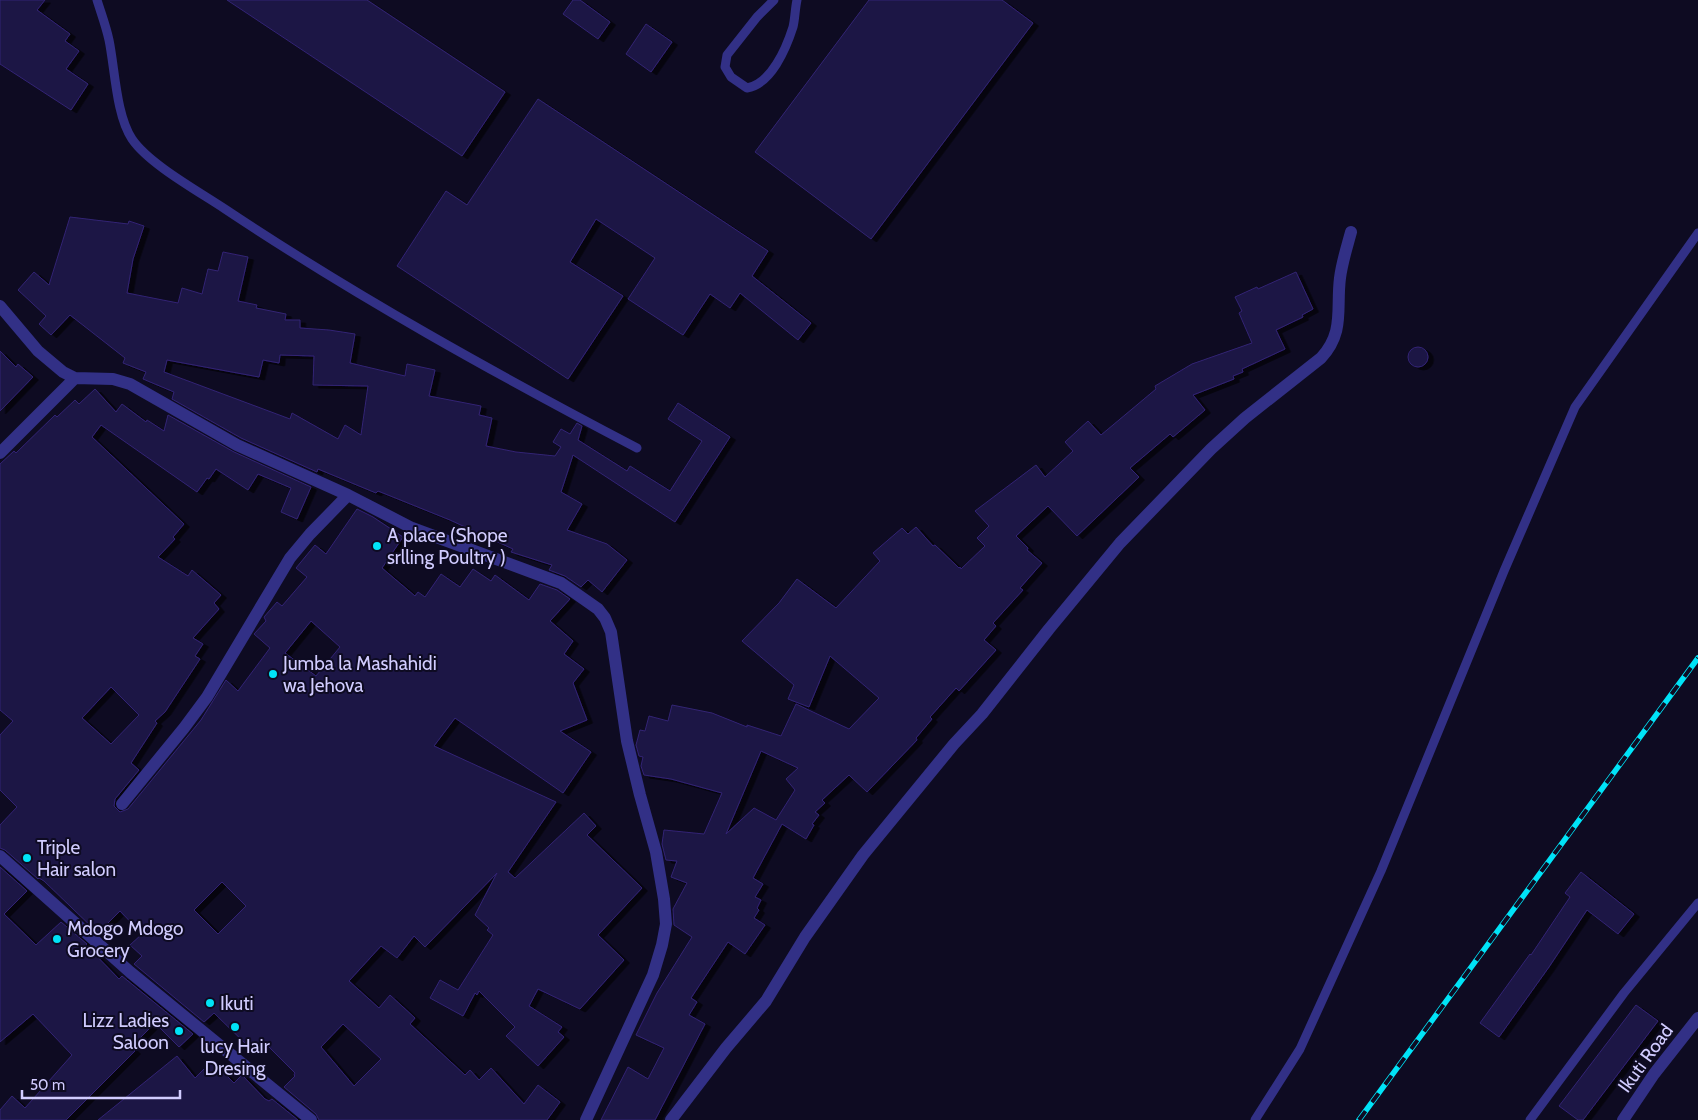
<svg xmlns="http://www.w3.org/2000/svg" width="1698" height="1120" font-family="Cabin,sans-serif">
	<defs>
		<filter id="shadow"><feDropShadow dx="5.5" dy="3" stdDeviation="0" flood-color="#0009"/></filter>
	</defs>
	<rect width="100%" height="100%" fill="#0e0b22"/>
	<path fill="#1d1545" stroke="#322474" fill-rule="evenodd" filter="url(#shadow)" d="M0,0H45L37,10L70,34L65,41L79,51L66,69L88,84L71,110L0,64Z
		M227,0H367L505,92L462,156Z
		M573,0H580L610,22L598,39L563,14Z
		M869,0H1002L1033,23L871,239L755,152Z
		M646,24L672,42L651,72L626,54Z
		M538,99L768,251L752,276L811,323L798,340L740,293L730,308L710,294L683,335L628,299L655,258L596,219L570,262L623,296L568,379L397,266L446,191L467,205Z
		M70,217L128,224L129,221L144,226L133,259L127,293L178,303L182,288L202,294L208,269L218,271L223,252L248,257L238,301L257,305L256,308L286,314L285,320H300V328L329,330L355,334L350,363L405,376L407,364L435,370L429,396L481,406L479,415L492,418L486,446L516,452L555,456L561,447L553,442L561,429L570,434L577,423L582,426L578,440L627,471L630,466L670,491L702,441L668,419L678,403L730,437L675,522L573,455L561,492L582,504L567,530L607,544L627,560L602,592L588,580L581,587L565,576L549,570L552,565L511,552L513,549L450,520L378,491L376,493L318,469L317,472L241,438L172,399L174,392L143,379L146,372L123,363L125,358L70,315L51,335L39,324L46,316L18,290L34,272L49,285ZM280,355L314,356L313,385L368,386L361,435L345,425L338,439L292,413L290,419L164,372L167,360L259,377L263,360L279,363Z
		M1296,272L1313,309L1302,315L1303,317L1276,330L1285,349L1242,369L1243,372L1233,376L1234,379L1193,395L1205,410L1173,437L1170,434L1130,468L1139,477L1077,536L1048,506L1016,536L1028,548L1027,550L1042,563L1020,588L1023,590L993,623L996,626L984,640L996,650L959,691L956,688L930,717L932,719L916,738L917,740L867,792L849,775L822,800L825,803L815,812L819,815L812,824L814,825L806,839L782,824L753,878L763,884L755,897L761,900L757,908L759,910L754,918L765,925L745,954L728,942L691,998L697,1002L689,1015L705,1024L655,1120H601L628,1067L648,1079L664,1048L636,1035L657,993L692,937L674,925L673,909L687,883L671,877L677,861L666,860L662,844L664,830L704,834L722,793L671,779L644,775L641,766L643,757L639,756L636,745L640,730L645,731L649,716L668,721L672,705L712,713L747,727V725L781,736L796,704L849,729L879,698L830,656L809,707L788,699L794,685L742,641L779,603L797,579L836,608L880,561L873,553L902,528L908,534L916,527L933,546L935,545L959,568L960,567L961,569L985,546L977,538L989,526L975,511L1036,465L1045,477L1073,451L1065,442L1088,421L1101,435L1156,389L1155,386L1192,364L1252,343L1239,313L1242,311L1235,297L1257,287L1258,289ZM761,751L798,768L786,779L795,790L776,820L754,808L726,834Z
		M1408 357a10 10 0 1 1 20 0a10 10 0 1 1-20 0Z
		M0,351L16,367L18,364L33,377L0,411Z
		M95,389L116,412L122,404L146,422L147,420L164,431L168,415L234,452L311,487L297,519L281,512L291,488L258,474L248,490L216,469L209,479L207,478L197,492L101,425L92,437L184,524L173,537L175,539L158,557L188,576L192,570L221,595L214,603L219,609L193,638L203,644L195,656L200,659L165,712L155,721L157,723L131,763L139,770L115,799L114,806L120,812L128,809L201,720L226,680L238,691L270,648L254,634L266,621L264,617L277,602L282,606L307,577L296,568L315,545L326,554L357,509L373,517L403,537L382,568L415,596L418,592L425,597L441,574L460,587L473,569L491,581L495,575L529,600L540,584L557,590L570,599L550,621L573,641L564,654L584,669L573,683L587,720L560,731L591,752L563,793L455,718L434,746L556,802L508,872L515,878L584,813L596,826L587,835L642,888L598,935L624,960L580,1009L538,989L529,1006L562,1027L558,1032L564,1037L538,1066L506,1036L515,1027L479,991L477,995L475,993L463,1016L430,998L440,980L458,990L493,935L487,930L489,928L475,915L497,873L425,947L414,936L397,958L381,946L349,981L379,1008L390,995L415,1018L410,1024L465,1075L470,1070L479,1080L491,1068L524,1104L538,1085L560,1102L547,1120H319L316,1114L284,1087L295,1076L294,1075L295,1073L262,1040L252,1050L214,1013L204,1022L134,964L142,956L130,945L142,934L120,911L98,933L44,881L39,878L38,879L5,850L0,848V825L17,807L0,790V735L13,721L0,710V464L14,451L16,453L55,415L57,417L75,400L79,404ZM311,621L340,647L316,676L285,653ZM111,687L139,715L111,744L82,718ZM222,882L246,906L218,934L194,910ZM343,1024L381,1059L354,1086L321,1047Z
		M0,867L27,891L4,914L36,945L61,922L87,944L86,945L119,979L122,976L193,1034L179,1047L155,1023L131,1047L135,1051L66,1120H0V1110L12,1096L25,1108L72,1055L33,1014L0,1042Z
		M1581,872L1634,914L1618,934L1587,910L1549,967L1499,1037L1480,1023L1530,954L1531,955L1570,897L1565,893Z
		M1636,1005L1658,1021L1583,1120H1578L1559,1106Z
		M177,1056L195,1078L212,1061L234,1083L242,1075L265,1099L269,1101L272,1099L298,1120H98Z"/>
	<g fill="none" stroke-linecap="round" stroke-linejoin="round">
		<path stroke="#323086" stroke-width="9" d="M97,0C101,13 106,26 109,40C115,69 116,115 132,139C149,164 198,191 225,209C357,297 496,374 637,448
			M774,0L757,17L727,55L725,67L731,77L747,88C771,84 786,49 793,27C795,19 795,9 797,0
			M1255,1120L1300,1049L1381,871L1504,571L1575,407L1698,233
			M1530,1120L1624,993L1698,903"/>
		<path stroke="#323086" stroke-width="12" d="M0,306L38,351L63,372L75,378L113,379L130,384L237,445L348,495L412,528L561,583L598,609L605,618L611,632L627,741L640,795L656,852L664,899L666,924L662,945L653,975L586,1120
			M0,453L75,378
			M122,804L184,728L207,697L290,558L310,534L348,495
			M0,856L130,972L311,1120
			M671,1120L726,1048L766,1001L805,937L863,855L954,744L982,714L1049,629L1120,543L1211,449L1245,418L1321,358C1345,332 1336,309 1340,278C1342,262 1347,247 1351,232
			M1623,1120L1654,1074L1698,1018"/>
		<defs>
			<path id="rail" d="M1359,1120L1698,658"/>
		</defs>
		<use href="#rail" stroke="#00e3f7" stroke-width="5.5"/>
		<use href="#rail" stroke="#0e0b22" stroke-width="4" stroke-dasharray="11" stroke-linecap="butt"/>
	</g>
	<g fill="#00e3f7" stroke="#0e0b22" stroke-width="2">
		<circle cx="377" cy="546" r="5"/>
		<circle cx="273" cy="674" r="5"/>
		<circle cx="27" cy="858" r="5"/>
		<circle cx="57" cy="939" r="5"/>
		<circle cx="210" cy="1003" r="5"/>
		<circle cx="235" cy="1027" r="5"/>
		<circle cx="179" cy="1031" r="5"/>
	</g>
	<g text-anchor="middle" stroke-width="4" stroke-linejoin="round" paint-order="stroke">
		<g font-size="19" fill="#d1ccff" stroke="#0e0b22" text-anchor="start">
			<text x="387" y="542">A place (Shope<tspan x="387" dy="22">srlling Poultry )</tspan></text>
			<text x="283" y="670">Jumba la Mashahidi<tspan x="283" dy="22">wa Jehova</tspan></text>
			<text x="37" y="854">Triple<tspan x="37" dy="22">Hair salon</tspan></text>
			<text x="67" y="935">Mdogo Mdogo<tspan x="67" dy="22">Grocery</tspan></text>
			<text x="220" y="1010">Ikuti</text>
			<text x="169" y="1027" text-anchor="end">Lizz Ladies<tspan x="169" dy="22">Saloon</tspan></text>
			<text x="235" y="1053" text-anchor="middle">lucy Hair<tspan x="235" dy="22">Dresing</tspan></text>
		</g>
		<g font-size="19" fill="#d1ccff" stroke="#0e0b22">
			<text transform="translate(1645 1058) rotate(-54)" y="7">Ikuti Road</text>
		</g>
	</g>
	<path d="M22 1090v8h158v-8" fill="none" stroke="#d1ccff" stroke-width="2.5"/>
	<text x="30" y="1090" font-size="15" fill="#d1ccff" stroke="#0e0b22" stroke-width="4" paint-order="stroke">50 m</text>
</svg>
